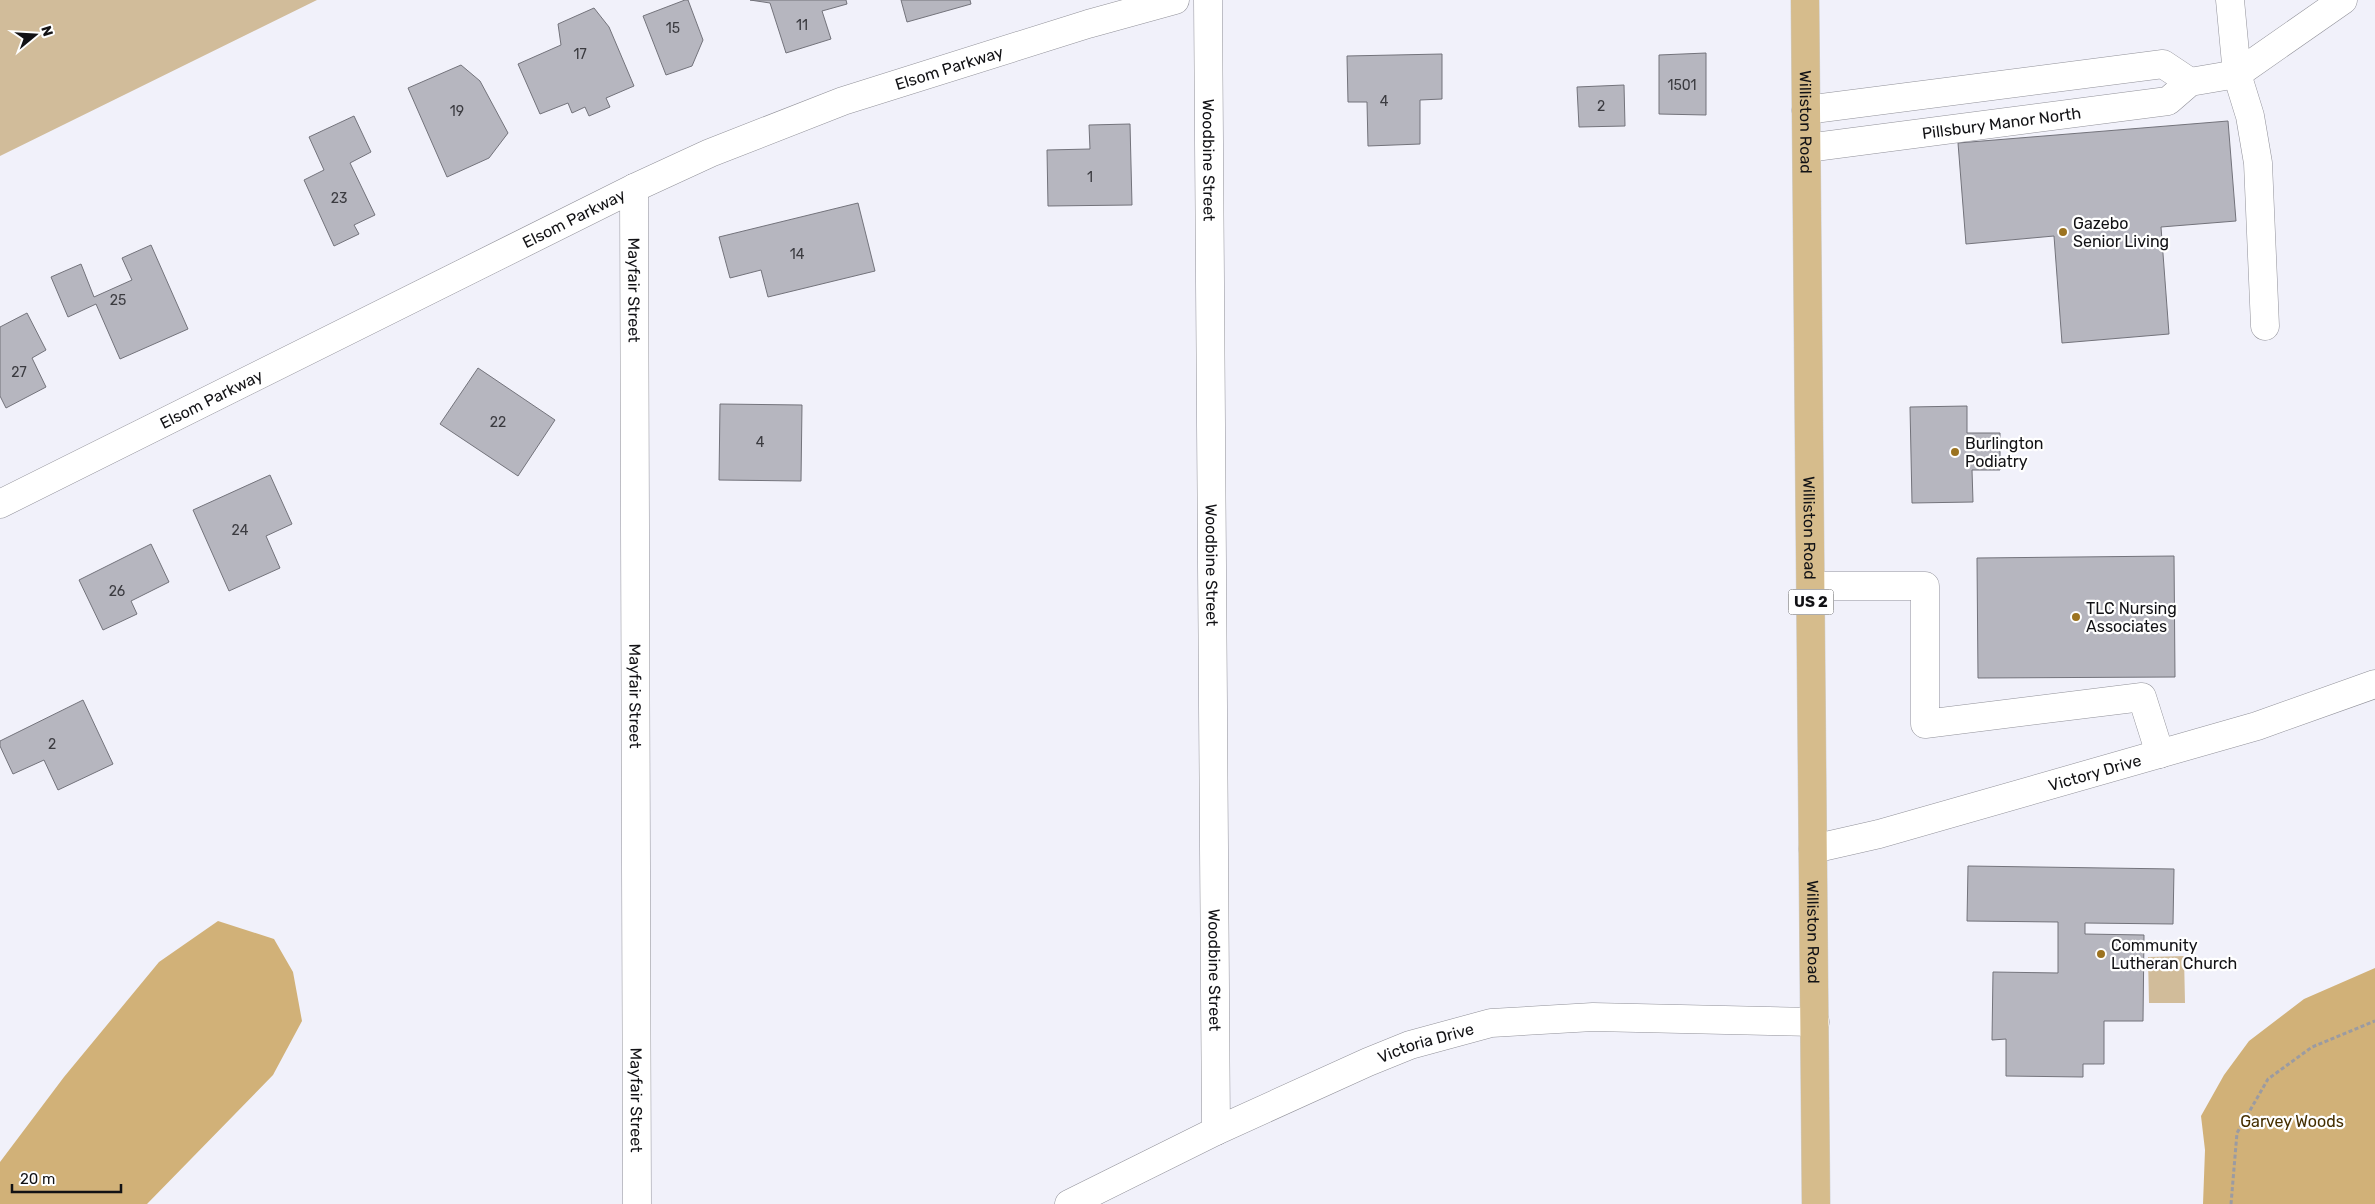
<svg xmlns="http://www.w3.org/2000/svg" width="2375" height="1204" font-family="Rubik,sans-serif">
	<rect width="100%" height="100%" fill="#f1f1fa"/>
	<path fill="#d1bc9a" d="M0,0H317L0,156Z
		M2184,956L2185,1003H2149L2148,957Z"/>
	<path fill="#d1b178" d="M218,921L274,939L293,972L302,1021L273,1075L147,1204H0V1162L64,1077L159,962Z
		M2375,968V1204H2203L2205,1150L2201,1116L2224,1075L2249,1041L2304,999Z"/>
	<path fill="#b6b6bf" stroke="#73737b" d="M685,0H688L703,40L692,66L666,75L643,16Z
		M750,0H846L847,4L822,11L831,39L786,53L770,3Z
		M901,0H970L971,4L907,22Z
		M594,8L609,27L634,86L606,98L610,107L589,116L585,107L572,113L568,103L540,114L518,64L561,45L558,24Z
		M1706,53V115L1659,114V55Z
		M1442,54V99L1420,100V144L1368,146L1367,102H1348L1347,56Z
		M461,65L480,81L508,133L489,158L447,177L408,88Z
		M1624,85L1625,126L1579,127L1577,87Z
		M354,116L371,152L350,163L375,215L354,225L359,234L334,246L304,180L324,170L309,137Z
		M2228,121L2236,221L2161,227L2169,334L2062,343L2054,236L1966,244L1958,143Z
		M1130,124L1132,205L1048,206L1047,150L1090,149L1089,125Z
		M858,203L875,271L768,297L761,270L730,278L719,237Z
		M151,245L188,329L120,359L96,304L68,317L51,277L81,264L94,297L132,280L122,258Z
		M27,313L46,350L32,358L46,387L6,408L0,396V327Z
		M478,368L555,420L518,476L440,424Z
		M720,404L802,405L801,481L719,480Z
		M1967,406V433H2000V470H1972L1973,502L1912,503L1910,407Z
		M270,475L292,524L266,536L280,568L229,591L193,510Z
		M151,544L169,582L131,601L137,614L103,630L79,580Z
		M2174,556L2175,677L1978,678L1977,558Z
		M83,700L113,764L58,790L44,760L13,774L0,746V741Z
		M1968,866L2174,869L2173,924L2085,923V934L2144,935L2143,1021H2104V1064H2083V1077L2006,1076V1039L1992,1040L1993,972L2058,973V922L1967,921Z"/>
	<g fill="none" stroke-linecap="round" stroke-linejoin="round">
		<defs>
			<g id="minor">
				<path id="s1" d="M1208,0L1216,1131"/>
				<path d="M2230,0L2237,74L2250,116L2258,163L2265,326"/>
				<path d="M1806,110L2163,64L2190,82"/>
				<path id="s2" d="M1807,148L2168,101L2190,82L2237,74L2343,0"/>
				<path id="s3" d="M634,188L637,1204"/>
				<path id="s4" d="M0,504L634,188L710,153L843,101L1088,24L1175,0"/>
				<path d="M1811,586H1925V724L2142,697L2160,754"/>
				<path id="s5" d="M1813,849L1879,834L2257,726L2375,684"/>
				<path id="s6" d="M1069,1204L1216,1131L1368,1062L1410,1045L1491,1023L1593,1017L1815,1022"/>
			</g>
			<g id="major">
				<path id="s7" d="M1805,0L1816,1204"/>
			</g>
		</defs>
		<use href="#minor" stroke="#919199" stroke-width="29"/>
		<use href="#major" stroke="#d0d0d0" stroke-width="29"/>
		<path stroke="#9b9ba2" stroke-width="3" stroke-dasharray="4 2.5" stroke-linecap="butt" d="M2231,1204L2237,1133L2268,1079L2312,1047L2375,1021"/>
		<use href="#minor" stroke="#fff" stroke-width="28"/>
		<use href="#major" stroke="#d6bc8c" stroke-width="28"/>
	</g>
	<g fill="#9c7320" stroke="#fff" stroke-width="2">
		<circle cx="2063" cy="232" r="5"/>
		<circle cx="1955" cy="452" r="5"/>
		<circle cx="2076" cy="617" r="5"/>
		<circle cx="2101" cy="954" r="5"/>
	</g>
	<g text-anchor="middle" stroke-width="4.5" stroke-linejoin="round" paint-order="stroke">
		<g font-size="14" fill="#3b3b40">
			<text x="802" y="30">11</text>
			<text x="673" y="33">15</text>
			<text x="580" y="59">17</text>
			<text x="1682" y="90">1501</text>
			<text x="1384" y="106">4</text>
			<text x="1601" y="111">2</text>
			<text x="457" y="116">19</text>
			<text x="1090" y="182">1</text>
			<text x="339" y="203">23</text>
			<text x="797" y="259">14</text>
			<text x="118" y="305">25</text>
			<text x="19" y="377">27</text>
			<text x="498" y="427">22</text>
			<text x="760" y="447">4</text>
			<text x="240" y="535">24</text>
			<text x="117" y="596">26</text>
			<text x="52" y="749">2</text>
		</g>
		<rect fill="#fff" stroke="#59595b" stroke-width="1" x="1788.5" y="589.5" width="45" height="25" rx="4"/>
		<g font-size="15" font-weight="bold" fill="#121215">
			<text x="1811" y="607">US 2</text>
		</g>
		<g font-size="16" fill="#121215" stroke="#fff">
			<text dy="6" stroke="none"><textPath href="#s4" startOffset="1046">Elsom Parkway</textPath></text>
			<text dy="6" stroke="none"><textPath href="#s7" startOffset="122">Williston Road</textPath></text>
			<text dy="6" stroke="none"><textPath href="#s2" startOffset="196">Pillsbury Manor North</textPath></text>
			<text dy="6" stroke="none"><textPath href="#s1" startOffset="160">Woodbine Street</textPath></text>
			<text dy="6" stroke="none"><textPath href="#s4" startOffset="641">Elsom Parkway</textPath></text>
			<text dy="6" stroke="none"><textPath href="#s3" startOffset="102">Mayfair Street</textPath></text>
			<text dy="6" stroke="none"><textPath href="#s4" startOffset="236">Elsom Parkway</textPath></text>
			<text dy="6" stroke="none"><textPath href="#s7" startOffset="528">Williston Road</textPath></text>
			<text dy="6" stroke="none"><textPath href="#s1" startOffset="565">Woodbine Street</textPath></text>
			<text dy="6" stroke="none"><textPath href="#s3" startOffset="508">Mayfair Street</textPath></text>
			<text dy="6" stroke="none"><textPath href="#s5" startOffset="292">Victory Drive</textPath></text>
			<text dy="6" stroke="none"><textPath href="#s7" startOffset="932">Williston Road</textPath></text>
			<text dy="6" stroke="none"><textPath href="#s1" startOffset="970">Woodbine Street</textPath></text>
			<text dy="6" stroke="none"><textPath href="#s6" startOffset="392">Victoria Drive</textPath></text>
			<text dy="6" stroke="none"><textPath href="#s3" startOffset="912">Mayfair Street</textPath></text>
		</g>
		<g font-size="16" fill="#121215" stroke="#fff" text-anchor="start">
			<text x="2073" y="229">Gazebo<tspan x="2073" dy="18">Senior Living</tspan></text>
			<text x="1965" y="449">Burlington<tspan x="1965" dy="18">Podiatry</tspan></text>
			<text x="2086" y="614">TLC Nursing<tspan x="2086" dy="18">Associates</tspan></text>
			<text x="2111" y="951">Community<tspan x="2111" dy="18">Lutheran Church</tspan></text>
		</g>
		<g font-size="16" fill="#452f00" stroke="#fff">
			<text x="2292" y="1127">Garvey Woods</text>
		</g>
	</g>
	<g transform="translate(35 35) rotate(72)" stroke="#ffffff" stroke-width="4" paint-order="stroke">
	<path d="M0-4L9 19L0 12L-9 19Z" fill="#121215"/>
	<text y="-8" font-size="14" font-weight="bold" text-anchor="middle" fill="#121215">N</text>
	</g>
	<path d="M12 1184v8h109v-8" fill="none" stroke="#121215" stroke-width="2.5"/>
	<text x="20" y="1184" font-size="15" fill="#121215" stroke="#ffffff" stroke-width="4" paint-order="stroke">20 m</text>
</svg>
